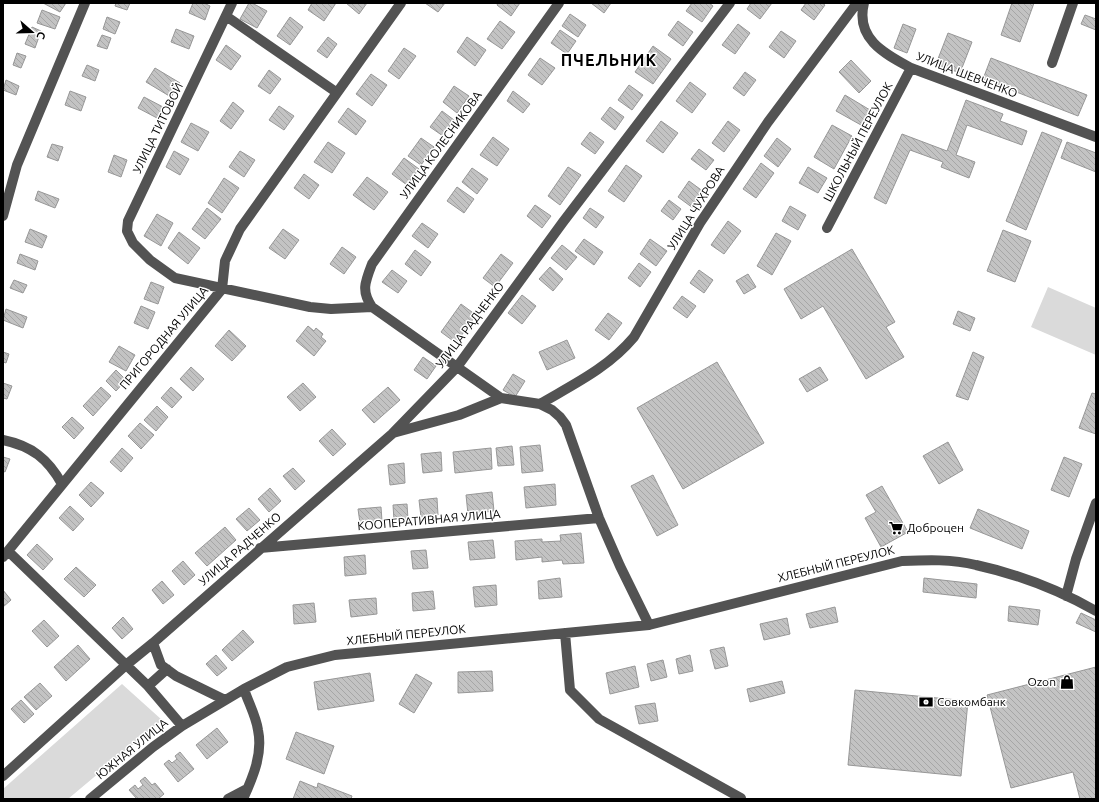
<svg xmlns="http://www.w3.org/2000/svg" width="1099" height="802" font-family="Ubuntu,sans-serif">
	<defs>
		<pattern id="building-back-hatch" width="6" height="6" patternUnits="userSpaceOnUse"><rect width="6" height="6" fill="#c3c3c3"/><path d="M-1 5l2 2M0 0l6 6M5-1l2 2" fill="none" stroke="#a6a6a6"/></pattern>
	</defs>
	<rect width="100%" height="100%" fill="#fff"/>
	<path fill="#dadada" d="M1048,287L1096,308V355L1031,327Z
		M122,684L162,720L68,799H3V789Z"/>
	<path fill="url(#building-back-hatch)" stroke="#979797" d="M43,3H66L60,12Z
		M116,3H130L127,10L115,6Z
		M193,3H204L210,6L205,20L189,13Z
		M249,3H252L267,11L257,28L240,19Z
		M312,3H336L324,21L308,10Z
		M346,3H367L359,14Z
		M425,3H445L438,12Z
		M498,3H520L511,16L497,5Z
		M591,3H611L604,13Z
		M692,3H709L713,6L702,22L686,11Z
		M751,3H772L760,19L747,9Z
		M806,3H822L825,5L814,20L801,10Z
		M1012,3H1034L1020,42L1001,35Z
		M42,10L60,17L55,29L37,23Z
		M570,14L586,25L578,37L562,26Z
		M1085,15L1096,19V30L1081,24Z
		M107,17L120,22L115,34L103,29Z
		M290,17L303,27L290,45L277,36Z
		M500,21L515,32L502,49L487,39Z
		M678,21L693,32L683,46L668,35Z
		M738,24L750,33L735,54L722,45Z
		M903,24L916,29L907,53L894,48Z
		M32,27L41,31L35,48L25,44Z
		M176,29L194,36L189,49L171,42Z
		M560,30L576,41L567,54L551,43Z
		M781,31L796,41L784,58L769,47Z
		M948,33L972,42L960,73L936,64Z
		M102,35L111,38L107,49L97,46Z
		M328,37L337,44L327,58L317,51Z
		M467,37L486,50L475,66L457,52Z
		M226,45L241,56L231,70L216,60Z
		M653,46L671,59L653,84L635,72Z
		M404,48L416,56L399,79L388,71Z
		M17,53L26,56L21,68L13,65Z
		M540,58L555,68L542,85L528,75Z
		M991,58L1087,95L1078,116L983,79Z
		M851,60L871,81L859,93L839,72Z
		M87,65L99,70L95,81L82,76Z
		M155,68L180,83L171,97L146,82Z
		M269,70L281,79L270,94L258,86Z
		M745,72L756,80L744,96L733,88Z
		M371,74L387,85L372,106L356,94Z
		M6,80L19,86L16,95L3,90Z
		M690,82L706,94L692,113L676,101Z
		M629,85L643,95L632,110L618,100Z
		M454,86L469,96L457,113L443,102Z
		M70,91L86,97L81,111L65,105Z
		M513,91L530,104L523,113L507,101Z
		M845,95L870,110L861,125L836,111Z
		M144,97L163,107L157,118L138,108Z
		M966,100L1003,114L1000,121L1027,131L1022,145L967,125L956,155L975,162L969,178L941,167L943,162L910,150L886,204L874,198L902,134L947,151Z
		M233,102L244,111L231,129L220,121Z
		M279,106L294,116L284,130L269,120Z
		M610,107L624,117L615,130L601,119Z
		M348,108L366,121L356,135L338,122Z
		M442,111L454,120L443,136L430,127Z
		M661,121L678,133L663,153L646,141Z
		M728,121L740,130L724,152L712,143Z
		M191,123L209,132L198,151L181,142Z
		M832,125L852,136L834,169L814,157Z
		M590,132L604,142L595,154L581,144Z
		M1042,132L1062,140L1026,230L1006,221Z
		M493,137L509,149L497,166L480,155Z
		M421,138L434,147L421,165L408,156Z
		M777,138L791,149L778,167L764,156Z
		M328,142L345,153L332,173L314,162Z
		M1067,142L1096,153V172L1061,158Z
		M52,144L63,147L58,161L47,157Z
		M699,149L714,160L706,170L691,159Z
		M174,151L189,159L180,175L166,167Z
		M240,151L255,160L244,177L229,167Z
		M114,155L127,160L121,177L108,172Z
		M404,158L419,169L407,185L392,174Z
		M761,163L774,173L756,198L743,189Z
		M626,165L642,176L624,202L608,191Z
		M568,167L581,175L560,205L548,196Z
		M808,167L827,178L818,193L799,183Z
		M472,168L488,179L477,194L462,182Z
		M304,174L319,185L309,199L294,188Z
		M367,177L388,192L374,210L353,195Z
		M224,178L239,188L222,213L208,203Z
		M689,181L704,192L693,208L678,197Z
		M457,187L474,199L464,213L447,201Z
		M38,191L59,199L55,208L35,200Z
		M669,200L681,209L673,220L661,211Z
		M535,205L551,216L542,228L527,216Z
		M790,206L806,215L798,230L782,221Z
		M207,208L221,219L205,239L192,229Z
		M590,208L604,217L596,228L583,218Z
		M157,214L173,223L161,246L144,236Z
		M728,221L741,231L724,254L711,245Z
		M422,223L438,234L428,248L412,236Z
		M30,229L47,236L42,248L25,242Z
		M283,229L299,240L285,259L269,248Z
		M1003,230L1031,241L1015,282L987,271Z
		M179,232L200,248L188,264L168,248Z
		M776,233L791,241L772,275L757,266Z
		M584,239L603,252L594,265L575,251Z
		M650,239L667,251L656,266L640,254Z
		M562,245L577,257L566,270L551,258Z
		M342,247L356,257L344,274L330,264Z
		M852,249L895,322L886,327L904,357L866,379L823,306L801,319L784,289Z
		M415,250L431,262L421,276L405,264Z
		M20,254L38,261L35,270L17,263Z
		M501,254L513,263L495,287L483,278Z
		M639,263L651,272L640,287L628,278Z
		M550,267L563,279L553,291L539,279Z
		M392,270L407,281L398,293L382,282Z
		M699,270L713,280L704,293L690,283Z
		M748,274L756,287L744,294L736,281Z
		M14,280L27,285L23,293L10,288Z
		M151,282L164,287L158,304L144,299Z
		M522,295L536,306L522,324L508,313Z
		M682,296L696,306L687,318L673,308Z
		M461,304L476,315L456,343L441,332Z
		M141,306L155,312L148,329L134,323Z
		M6,309L27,317L23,328L3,320Z
		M958,311L975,318L970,331L953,324Z
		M608,313L622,323L609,340L595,330Z
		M308,326L314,331L316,328L323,334L321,337L326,341L314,356L296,341Z
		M229,330L246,346L232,361L215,346Z
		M567,340L575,358L547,370L539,352Z
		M119,346L135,355L126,371L109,362Z
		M3,352L9,354L6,363L3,362Z
		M973,352L984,357L968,400L956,396Z
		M423,357L436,366L427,379L414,370Z
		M717,362L764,443L683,489L637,408Z
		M191,367L204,379L193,391L180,379Z
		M820,367L828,380L807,392L799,379Z
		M116,370L126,380L116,391L106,381Z
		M513,374L525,381L515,397L503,390Z
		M3,383L12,386L7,399L3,398Z
		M303,383L316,397L300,411L287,397Z
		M101,387L111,396L93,416L83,406Z
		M171,387L182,397L172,408L161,398Z
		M388,387L400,400L374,423L362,410Z
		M1092,393L1096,394V434L1079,428Z
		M157,406L168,417L156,431L144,420Z
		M72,417L84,428L74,439L62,427Z
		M140,423L154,435L141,449L128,436Z
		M332,429L346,444L333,456L319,441Z
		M948,442L963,470L939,484L923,456Z
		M540,445L543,471L522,473L520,447Z
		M512,446L514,465L498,466L496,448Z
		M122,448L133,458L121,472L110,462Z
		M491,448L492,469L455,473L453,452Z
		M441,452L442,471L423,473L421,454Z
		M3,457L10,459L5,472L3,471Z
		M1064,457L1082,464L1069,497L1051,490Z
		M404,463L405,483L390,485L388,465Z
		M293,468L305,481L295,490L283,476Z
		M653,475L678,525L657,536L631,486Z
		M91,482L104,493L91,507L79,495Z
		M555,484L556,505L526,508L524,487Z
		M882,486L908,532L881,547L865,518L876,512L866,495Z
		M270,488L281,501L269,512L258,499Z
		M492,492L494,511L468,514L466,495Z
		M437,498L438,515L421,517L419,500Z
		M407,504L408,519L394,520L393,505Z
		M70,506L84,519L73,531L59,518Z
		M381,507L382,521L360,523L358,509Z
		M249,508L260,520L247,531L236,519Z
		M978,509L1029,531L1022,549L970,528Z
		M225,527L236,540L207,566L195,553Z
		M581,533L584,563L563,564L562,560L542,562V557L516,560L515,541L542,539V542L561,541L560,535Z
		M493,540L495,558L470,560L468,542Z
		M37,544L53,559L43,570L27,555Z
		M426,550L428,568L413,569L411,551Z
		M365,555L366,574L345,576L344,557Z
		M183,561L195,575L184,585L172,571Z
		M76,567L96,585L84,597L64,579Z
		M560,578L562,597L539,599L538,581Z
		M924,578L977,584L976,598L923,592Z
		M162,581L174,595L163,604L152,590Z
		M496,585L497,605L475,607L473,587Z
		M3,590L11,600L3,607Z
		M433,591L435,609L413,611L412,593Z
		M376,598L377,614L351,617L349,600Z
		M314,603L316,622L294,624L293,605Z
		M1009,606L1040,610L1038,625L1008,621Z
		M835,607L838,622L810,628L806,614Z
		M1081,613L1096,620V632L1076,623Z
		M123,617L133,629L122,639L112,628Z
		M787,618L790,634L764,640L760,624Z
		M44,620L59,636L47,647L32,631Z
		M243,630L254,642L232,661L222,650Z
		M78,645L90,659L66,681L54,667Z
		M724,647L728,666L715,669L710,650Z
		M216,655L227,668L217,676L206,664Z
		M690,655L693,671L679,674L676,659Z
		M663,660L667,677L651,681L647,664Z
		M635,666L639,687L610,694L606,673Z
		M1096,667V799H1080L1073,772L1011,788L987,695Z
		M492,671L493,691L458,693V672Z
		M370,673L374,701L318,710L314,682Z
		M416,674L432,683L414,713L399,704Z
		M782,681L785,693L750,702L747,689Z
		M40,683L52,696L36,710L24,697Z
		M855,690L968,701L961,776L848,765Z
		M21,700L34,714L24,723L11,709Z
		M655,703L658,721L639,724L635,706Z
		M217,728L228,742L207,759L196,745Z
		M296,732L334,746L324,774L286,759Z
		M180,752L194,769L178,782L164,764L169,760L172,763L177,759L175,756Z
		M145,777L152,785L155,783L164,794L158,799H137L129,790L135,785L138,789L143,785L140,781Z
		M300,781L317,788L318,783L352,796L351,799H293Z"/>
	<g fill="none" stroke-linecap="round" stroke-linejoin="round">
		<path stroke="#535353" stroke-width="10" d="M232,3L128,221L127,231L133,243L150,260L175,278L310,307L331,309L372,307L501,398L540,404L552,410L560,417L566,425L599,518L620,566L649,625
			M864,3C855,39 885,54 911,68L1096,137
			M226,16L336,92
			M1052,63L1073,3
			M3,216L17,165L85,3
			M827,228L911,68
			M372,307C361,291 365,282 372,264L559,3
			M540,404C574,384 608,368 634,337L700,223L768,122L857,3
			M393,433L459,415L501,398
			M3,440C32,446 48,459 62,484
			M260,548L599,518
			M9,552L148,686L182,726
			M3,557L222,289L225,261L240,229L401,3
			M1066,596L1076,559L1096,503
			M565,633L570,690L599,719L741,798
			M153,643L161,665L176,676L225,700
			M148,686L167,669
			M3,776L126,665L153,643L392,434L457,367L563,222L730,3
			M90,799L153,747L182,726L244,689L287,667L335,655L649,625L902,561C927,560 952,559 976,565C1017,574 1059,590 1096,611
			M228,799L247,789
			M243,799C253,777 263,754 258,730C256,716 248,702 244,689"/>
	</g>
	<defs>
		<symbol id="supermarket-bare" viewBox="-9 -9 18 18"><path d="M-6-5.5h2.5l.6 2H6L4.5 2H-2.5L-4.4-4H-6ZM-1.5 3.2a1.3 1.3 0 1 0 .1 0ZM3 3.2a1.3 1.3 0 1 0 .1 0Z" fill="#000" stroke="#fff" stroke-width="2.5" paint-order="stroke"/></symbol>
		<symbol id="shop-bare" viewBox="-9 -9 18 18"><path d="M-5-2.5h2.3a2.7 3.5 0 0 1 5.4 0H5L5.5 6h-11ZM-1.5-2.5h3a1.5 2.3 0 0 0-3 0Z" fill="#000" stroke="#fff" stroke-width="2.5" paint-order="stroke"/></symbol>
		<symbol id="bank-bare" viewBox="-9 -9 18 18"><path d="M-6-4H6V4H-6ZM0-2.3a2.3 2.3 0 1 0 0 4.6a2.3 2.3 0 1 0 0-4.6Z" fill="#000" stroke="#fff" stroke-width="2.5" paint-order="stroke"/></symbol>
	</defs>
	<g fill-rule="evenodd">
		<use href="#supermarket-bare" x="886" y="518" width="20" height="20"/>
		<use href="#shop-bare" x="1057" y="672" width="20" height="20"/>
		<use href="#bank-bare" x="916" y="692" width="20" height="20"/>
	</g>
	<g text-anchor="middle" stroke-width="3" stroke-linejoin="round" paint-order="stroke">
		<g font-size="12" fill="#000" stroke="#fff">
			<text transform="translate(967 75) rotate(21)" y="4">УЛИЦА ШЕВЧЕНКО</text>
			<text transform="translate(158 128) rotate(-64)" y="4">УЛИЦА ТИТОВОЙ</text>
			<text transform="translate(858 142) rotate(-62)" y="4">ШКОЛЬНЫЙ ПЕРЕУЛОК</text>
			<text transform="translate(441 145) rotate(-54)" y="4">УЛИЦА КОЛЕСНИКОВА</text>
			<text transform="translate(696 208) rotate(-58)" y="4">УЛИЦА ЧУХРОВА</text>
			<text transform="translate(470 325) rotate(-53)" y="4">УЛИЦА РАДЧЕНКО</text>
			<text transform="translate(164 338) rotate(-50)" y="4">ПРИГОРОДНАЯ УЛИЦА</text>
			<text transform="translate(429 520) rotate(-5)" y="4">КООПЕРАТИВНАЯ УЛИЦА</text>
			<text transform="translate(240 549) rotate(-41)" y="4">УЛИЦА РАДЧЕНКО</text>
			<text transform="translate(836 564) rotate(-14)" y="4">ХЛЕБНЫЙ ПЕРЕУЛОК</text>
			<text transform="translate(406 635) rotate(-6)" y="4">ХЛЕБНЫЙ ПЕРЕУЛОК</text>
			<text transform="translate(132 749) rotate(-39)" y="4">ЮЖНАЯ УЛИЦА</text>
		</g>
		<g font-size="12" fill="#000" stroke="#fff" text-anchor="start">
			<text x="907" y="532">Доброцен</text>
			<text x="1056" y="686" text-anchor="end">Ozon</text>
			<text x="937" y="706">Совкомбанк</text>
		</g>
		<g font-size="16" font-weight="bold" letter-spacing="1" fill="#000" stroke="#fff">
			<text x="609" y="66">ПЧЕЛЬНИК</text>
		</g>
	</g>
	<rect width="1099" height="802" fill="none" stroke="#000000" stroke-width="8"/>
	<g transform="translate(32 32) rotate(110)" stroke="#ffffff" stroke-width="3" paint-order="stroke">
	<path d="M0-3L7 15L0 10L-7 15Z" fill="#000000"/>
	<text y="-6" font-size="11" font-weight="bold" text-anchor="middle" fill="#000000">С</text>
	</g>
</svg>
